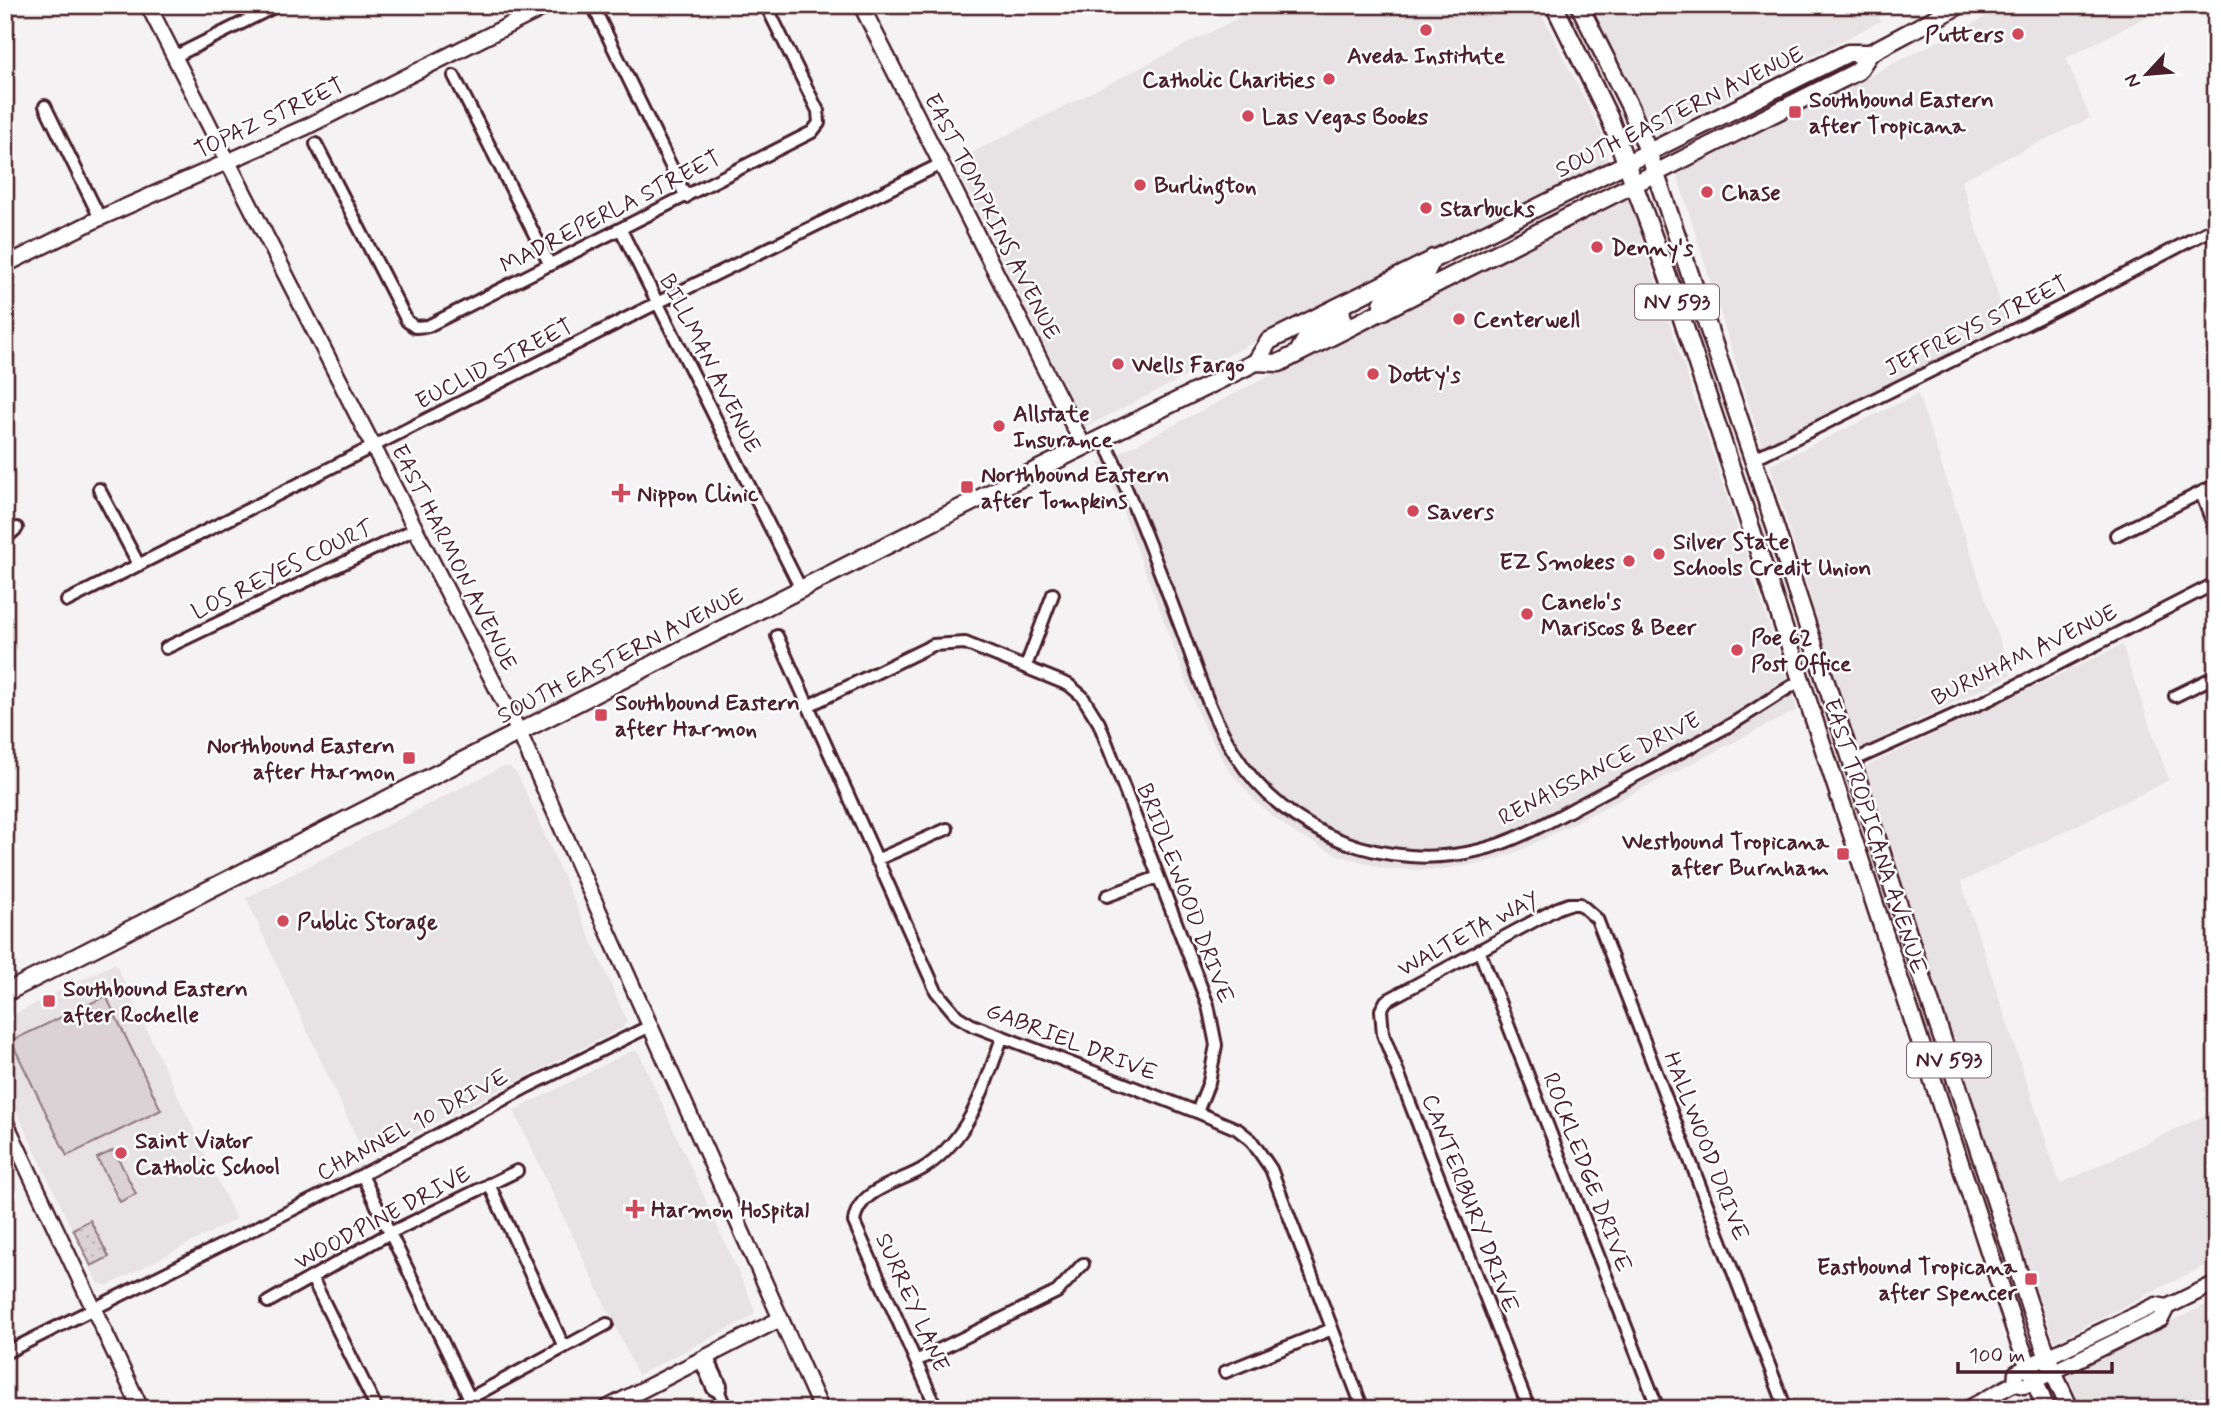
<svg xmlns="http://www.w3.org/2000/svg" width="2221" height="1414" font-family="Mynerve,sans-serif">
	<defs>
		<pattern id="park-dots" width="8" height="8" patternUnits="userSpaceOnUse" patternTransform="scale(1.75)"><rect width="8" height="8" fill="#dbd2d5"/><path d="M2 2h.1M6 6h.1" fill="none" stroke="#bdb4b7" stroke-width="1.8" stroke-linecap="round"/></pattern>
	</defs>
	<rect width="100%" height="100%" fill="#f4f2f2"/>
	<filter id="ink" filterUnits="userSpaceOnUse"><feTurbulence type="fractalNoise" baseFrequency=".0143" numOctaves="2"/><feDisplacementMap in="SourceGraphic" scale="14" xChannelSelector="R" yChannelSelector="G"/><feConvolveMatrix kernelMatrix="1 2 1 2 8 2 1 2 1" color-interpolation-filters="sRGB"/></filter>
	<g filter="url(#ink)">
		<path fill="#e7e2e3" d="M1264,5H1537L1601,132L1608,164L1085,427L954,162Z
			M1589,5H1873L1881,21L1654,135Z
			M2009,5H2169L2066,58L2090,118L1961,180L2007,324L1762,446L1677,174Z
			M1611,200H1629L1797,710L1519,851L1483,863L1436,870L1386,869L1338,855L1294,833L1256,802L1228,769L1201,720L1117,496L1100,463Z
			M1918,394L2011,675L1857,750L1770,465Z
			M2122,645L2169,780L1961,882L2060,1184L2216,1110V1260L2055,1341L2008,1213L1865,767Z
			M502,767H510L518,775L627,1021L622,1028L366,1158L246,898Z
			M115,963L236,1219L107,1286L97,1282L5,1087V1019Z
			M635,1051L639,1053L754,1307V1313L749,1318L638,1375L514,1111L629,1052Z
			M2216,1300V1409H2083L2066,1372Z"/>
		<path fill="url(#park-dots)" stroke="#927880" stroke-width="2" d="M90,1220L109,1257L91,1266L73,1229Z"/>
		<path fill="#dbd2d5" stroke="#927880" stroke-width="2" d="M106,996L161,1110L67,1156L11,1041Z
			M114,1150L136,1194L120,1202L97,1158Z"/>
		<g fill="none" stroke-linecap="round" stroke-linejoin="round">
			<defs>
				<path id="street" d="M595,10L686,197
					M174,57L278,5
					M454,76L550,265
					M45,106L100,218
					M316,144L407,321L415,327L428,326L812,132L819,123L818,111L766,5
					M621,230L801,589
					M1103,438C1134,501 1158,567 1183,633C1198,674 1211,717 1235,754C1286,835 1388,873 1480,850C1521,840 1558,816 1595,797C1640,773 1686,750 1730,725C1754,711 1777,694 1802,680
					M1753,459L2109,283L2216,227
					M99,489L139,565
					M2201,493L2216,532
					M2116,535L2216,485
					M5,539L17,528
					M67,601L657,303L941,164
					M777,636L936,991L957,1016L972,1025L1197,1112L1237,1129L1251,1140L1271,1169L1363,1409
					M166,648L415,529
					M1026,666L1053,594
					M2175,696L2216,676
					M808,706L933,645L965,643L1069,685L1082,696L1099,723L1208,1005L1216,1045L1209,1082L1197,1112
					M1850,762L1990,699L2216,583
					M876,860L947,829
					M1107,896L1158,877
					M1479,950L1655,1401V1409
					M362,1175L475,1409
					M489,1184L564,1347
					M312,1278L377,1409
					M268,1302L390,1233L517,1171
					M5,1353L362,1175L527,1087L650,1026
					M707,1356L721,1386L719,1392
					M700,1360L713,1389L719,1392L726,1409
					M916,1361L1057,1292L1083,1264
					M1225,1372L1332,1329
					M450,1409L607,1324
					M937,1409L854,1222C858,1187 903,1183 927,1166C972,1134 984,1087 1002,1038
					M1529,1409L1383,1034L1381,1010L1386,1001L1558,908L1569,904H1580L1597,919L1786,1409"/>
				<path id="secondary" d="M148,5L519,732L821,1409
					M861,5L1084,447
					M5,265L100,218L306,127L549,5
					M5,1121L141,1409
					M2015,1383L2016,1373L2028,1366L2156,1305L2167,1307
					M605,1409L780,1319
					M1967,1409L2015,1383L2024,1386L2161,1319L2167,1307L2216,1283"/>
				<path id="primary" d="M1554,5L1610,119L1671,285L2018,1339L2046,1409
					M1579,5L1630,107L1648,151L1753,459L2030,1307L2053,1372L2070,1409
					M1384,311L1382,304L1385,298L1424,277L1433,258
					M1297,354L1307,337L1336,322L1342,315L1341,305
					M1256,362L1269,341L1848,53H1870
					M5,993L998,489L1256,362L1279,363L1858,71L1870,53L1960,5"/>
			</defs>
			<use href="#street" stroke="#4a1f2b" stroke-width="16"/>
			<use href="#secondary" stroke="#4a1f2b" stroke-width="19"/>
			<use href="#primary" stroke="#4a1f2b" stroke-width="21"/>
			<use href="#street" stroke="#fff" stroke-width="10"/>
			<use href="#secondary" stroke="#fff" stroke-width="14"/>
			<use href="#primary" stroke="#fff" stroke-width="16"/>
		</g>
	</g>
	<g fill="#d1495b" stroke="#fff" stroke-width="2.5">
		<circle cx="1426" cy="30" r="7"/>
		<circle cx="2018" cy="34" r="7"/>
		<circle cx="1329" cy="79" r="7"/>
		<rect x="1788" y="105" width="14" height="14" rx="3.5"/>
		<circle cx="1248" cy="116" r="7"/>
		<circle cx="1140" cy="185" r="7"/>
		<circle cx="1707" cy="192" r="7"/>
		<circle cx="1426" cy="208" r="7"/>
		<circle cx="1597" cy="247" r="7"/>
		<circle cx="1459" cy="319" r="7"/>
		<circle cx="1118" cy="364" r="7"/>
		<circle cx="1373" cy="374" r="7"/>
		<circle cx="999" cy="426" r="7"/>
		<rect x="960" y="480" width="14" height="14" rx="3.5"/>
		<path d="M617.5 482.5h7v7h7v7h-7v7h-7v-7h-7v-7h7z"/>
		<circle cx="1413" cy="511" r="7"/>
		<circle cx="1659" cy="554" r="7"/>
		<circle cx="1629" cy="561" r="7"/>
		<circle cx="1527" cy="614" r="7"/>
		<circle cx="1737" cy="650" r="7"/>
		<rect x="594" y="708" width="14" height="14" rx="3.5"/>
		<rect x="402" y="751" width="14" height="14" rx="3.5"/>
		<rect x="1836" y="847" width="14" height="14" rx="3.5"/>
		<circle cx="283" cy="921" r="7"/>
		<rect x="42" y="994" width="14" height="14" rx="3.5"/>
		<circle cx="121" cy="1153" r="7"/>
		<path d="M631.5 1198.5h7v7h7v7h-7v7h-7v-7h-7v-7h7z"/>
		<rect x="2024" y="1272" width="14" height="14" rx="3.5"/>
	</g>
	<g text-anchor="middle" stroke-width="5" stroke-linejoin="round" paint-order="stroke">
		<g fill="#fff" stroke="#80626b" stroke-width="2">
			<rect x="1635" y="284.5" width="84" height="35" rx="5"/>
			<rect x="1907" y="1042.5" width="84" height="35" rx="5"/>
		</g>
		<g font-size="21" font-weight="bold" fill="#4a1f2b">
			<text x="1677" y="309">NV 593</text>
			<text x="1949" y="1067">NV 593</text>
		</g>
		<g font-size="23" font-weight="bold" fill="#4a1f2b" stroke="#fff" text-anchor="start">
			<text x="2004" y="42" text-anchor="end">Putters</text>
			<text x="1426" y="63" text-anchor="middle">Aveda Institute</text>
			<text x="1315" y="87" text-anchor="end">Catholic Charities</text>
			<text x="1809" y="107">Southbound Eastern<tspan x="1809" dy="26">after Tropicana</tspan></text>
			<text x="1262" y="124">Las Vegas Books</text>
			<text x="1154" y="193">Burlington</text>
			<text x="1721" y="200">Chase</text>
			<text x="1440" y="216">Starbucks</text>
			<text x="1611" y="255">Denny's</text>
			<text x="1473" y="327">Centerwell</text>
			<text x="1132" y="372">Wells Fargo</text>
			<text x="1387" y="382">Dotty's</text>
			<text x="1013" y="421">Allstate<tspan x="1013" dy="26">Insurance</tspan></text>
			<text x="981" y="482">Northbound Eastern<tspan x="981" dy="26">after Tompkins</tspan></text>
			<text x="637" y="501">Nippon Clinic</text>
			<text x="1427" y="519">Savers</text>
			<text x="1673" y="549">Silver State<tspan x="1673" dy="26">Schools Credit Union</tspan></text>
			<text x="1615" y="569" text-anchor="end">EZ Smokes</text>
			<text x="1541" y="609">Canelo's<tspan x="1541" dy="26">Mariscos &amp; Beer</tspan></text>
			<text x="1751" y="645">Poe 62<tspan x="1751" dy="26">Post Office</tspan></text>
			<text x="615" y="710">Southbound Eastern<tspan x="615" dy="26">after Harmon</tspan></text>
			<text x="395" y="753" text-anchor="end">Northbound Eastern<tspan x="395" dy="26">after Harmon</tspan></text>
			<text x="1829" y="849" text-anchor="end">Westbound Tropicana<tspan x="1829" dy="26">after Burnham</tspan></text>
			<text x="297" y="929">Public Storage</text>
			<text x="63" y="996">Southbound Eastern<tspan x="63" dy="26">after Rochelle</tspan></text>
			<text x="135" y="1148">Saint Viator<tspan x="135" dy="26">Catholic School</tspan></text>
			<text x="651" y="1217">Harmon Hospital</text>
			<text x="2017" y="1274" text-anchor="end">Eastbound Tropicana<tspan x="2017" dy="26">after Spencer</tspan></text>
		</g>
		<g font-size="23" fill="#4a1f2b" stroke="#fff">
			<text transform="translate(1679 111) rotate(-26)" y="8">SOUTH EASTERN AVENUE</text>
			<text transform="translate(269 117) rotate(-25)" y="8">TOPAZ STREET</text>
			<text transform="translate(610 211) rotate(-27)" y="8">MADREPERLA STREET</text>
			<text transform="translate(993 216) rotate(63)" y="8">EAST TOMPKINS AVENUE</text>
			<text transform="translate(1976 325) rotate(-26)" y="8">JEFFREYS STREET</text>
			<text transform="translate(494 363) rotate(-27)" y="8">EUCLID STREET</text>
			<text transform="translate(711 363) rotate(63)" y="8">BILLMAN AVENUE</text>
			<text transform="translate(455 557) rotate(63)" y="8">EAST HARMON AVENUE</text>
			<text transform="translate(282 569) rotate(-26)" y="8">LOS REYES COURT</text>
			<text transform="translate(2024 654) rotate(-26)" y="8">BURNHAM AVENUE</text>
			<text transform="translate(620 655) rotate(-27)" y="8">SOUTH EASTERN AVENUE</text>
			<text transform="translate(1599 768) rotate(-27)" y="8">RENAISSANCE DRIVE</text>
			<text transform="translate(1876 836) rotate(72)" y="8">EAST TROPICANA AVENUE</text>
			<text transform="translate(1186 893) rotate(69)" y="8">BRIDLEWOOD DRIVE</text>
			<text transform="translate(1468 933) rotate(-28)" y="8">WALTETA WAY</text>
			<text transform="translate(1072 1041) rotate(21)" y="8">GABRIEL DRIVE</text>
			<text transform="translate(412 1124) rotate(-28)" y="8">CHANNEL 10 DRIVE</text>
			<text transform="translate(1707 1146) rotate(69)" y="8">HALLWOOD DRIVE</text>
			<text transform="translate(1588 1172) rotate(69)" y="8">ROCKLEDGE DRIVE</text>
			<text transform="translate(1471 1203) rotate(69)" y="8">CANTERBURY DRIVE</text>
			<text transform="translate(382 1217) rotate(-28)" y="8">WOODPINE DRIVE</text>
			<text transform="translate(913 1302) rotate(66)" y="8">SURREY LANE</text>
		</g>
	</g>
	<rect width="2221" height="1414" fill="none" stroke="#fff" stroke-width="28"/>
	<rect x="14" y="14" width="2193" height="1386" fill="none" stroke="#4a1f2b" stroke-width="2.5" filter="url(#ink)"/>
	<g transform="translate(2147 74) rotate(244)" stroke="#ffffff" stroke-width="5" paint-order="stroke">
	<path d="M0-5L12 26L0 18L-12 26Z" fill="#4a1f2b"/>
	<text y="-10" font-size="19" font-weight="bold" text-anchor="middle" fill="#4a1f2b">N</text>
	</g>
	<path d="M1958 1362v10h154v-10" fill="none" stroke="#4a1f2b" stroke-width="3.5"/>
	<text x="1969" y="1362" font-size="21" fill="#4a1f2b" stroke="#ffffff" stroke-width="5" paint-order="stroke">100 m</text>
</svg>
